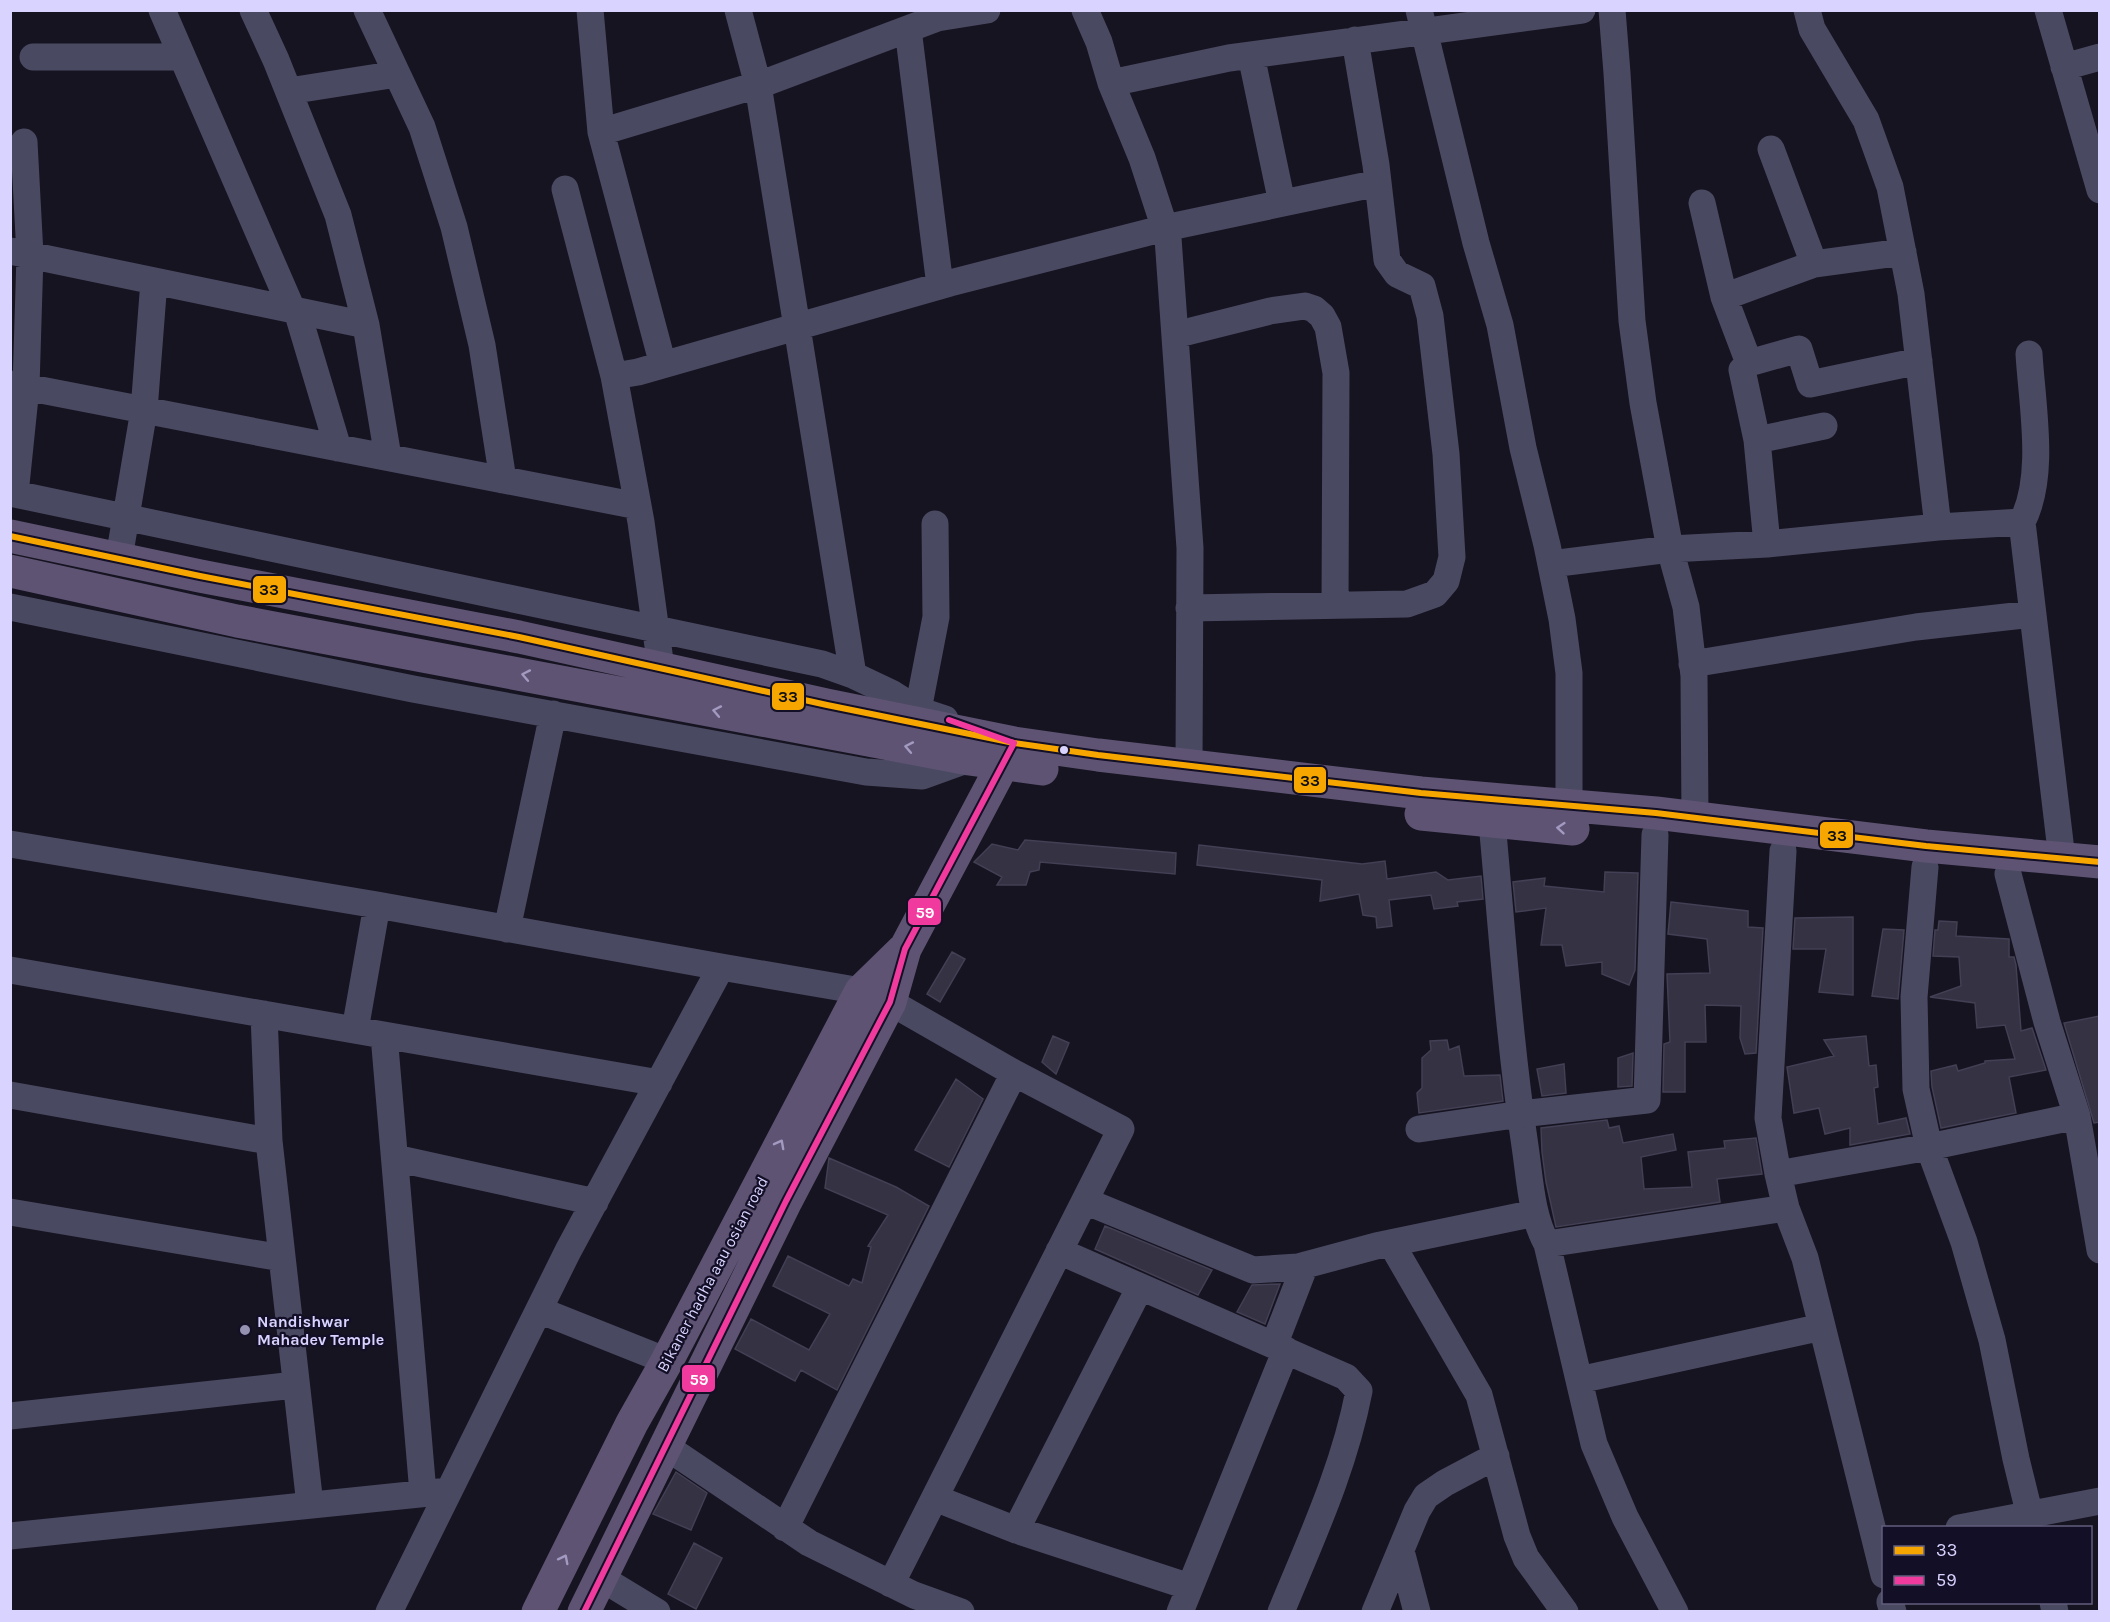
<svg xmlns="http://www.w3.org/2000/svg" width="2110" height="1622" font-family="Karla,sans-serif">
	<rect width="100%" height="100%" fill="#161421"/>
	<path fill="#343243" stroke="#433f54" stroke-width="1.5" d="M1025,840L1176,853L1175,874L1040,862L1039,870L1030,872L1026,885H997L1002,877L974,862L992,844L1018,850Z
		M1199,845L1362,864L1385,861L1387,879L1436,872L1448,880L1481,876L1483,899L1457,902L1458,906L1434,909L1431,895L1389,900L1392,926L1377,928L1376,917L1363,915L1359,894L1320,901L1322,880L1197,865Z
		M1605,872L1638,873L1635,970L1629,985L1602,974V962L1566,966L1562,945H1541L1546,908L1516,912L1513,882L1545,878L1544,886L1604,892Z
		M1671,902L1748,911V927L1763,928L1756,1053L1745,1054L1740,1038L1741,1006L1705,1005L1706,1042H1685V1092H1663L1664,1044L1670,1042L1667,974L1710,973L1707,939L1668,934Z
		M1853,917V995L1819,992L1826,949H1793L1795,918Z
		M1939,921L1957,922L1956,936L2009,939V957H2014L2016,965L2021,1031L2032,1028L2046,1070L2009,1077L2016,1113L1941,1128L1932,1087L1931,1071L1956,1065L1958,1071L1985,1063V1061L2015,1059L2005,1025L1977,1028L1975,1003L1930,997L1961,986L1959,957L1933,956L1935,930H1938Z
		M1883,929L1904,930L1898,999L1872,996Z
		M952,952L965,959L940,1002L927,994Z
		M2100,1016V1122L2094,1123L2064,1023Z
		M1053,1036L1069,1043L1056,1074L1042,1062Z
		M1866,1036L1869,1066L1876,1065L1878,1087L1874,1088L1878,1124L1906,1118L1910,1134L1850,1145V1128L1825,1134L1819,1108L1794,1113L1787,1067L1834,1056L1824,1040Z
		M1447,1040L1449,1050L1459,1046L1464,1076L1500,1075L1503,1101L1419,1113L1417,1093L1422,1088V1058L1431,1050L1430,1041Z
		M1633,1053L1632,1086L1618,1087V1058Z
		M1564,1064L1566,1093L1542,1096L1537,1069Z
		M956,1079L983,1099L949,1167L915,1150Z
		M1607,1120L1609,1128L1619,1126L1623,1143L1673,1134L1676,1150L1641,1157L1644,1189L1692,1187L1688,1152L1725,1148L1724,1141L1756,1138L1762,1174L1717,1179L1720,1202L1556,1227L1546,1182L1542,1152L1541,1128Z
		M829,1158L896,1187L929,1206L837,1390L801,1370L795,1381L735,1349L751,1319L809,1350L830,1314L773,1286L788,1256L849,1286L853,1279L862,1283L871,1247L868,1246L888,1215L825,1188Z
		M1105,1226L1212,1270L1198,1295L1095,1249Z
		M1280,1284L1265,1324L1237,1312L1252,1285Z
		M676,1472L707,1493L691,1530L653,1514Z
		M694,1543L722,1558L696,1609L668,1594Z"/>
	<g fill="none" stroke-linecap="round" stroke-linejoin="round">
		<path stroke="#4a4962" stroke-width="27" d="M162,10L291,307L297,311L338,448
			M253,10L276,60L338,215L366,325L388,457
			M367,10L422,127L454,227L482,345L503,480
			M590,10L601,132
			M738,10L758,85L853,675
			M1085,10L1099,42L1111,83L1142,158L1168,238L1190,548L1189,765
			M1419,10L1476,243L1500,325L1523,448L1547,545L1562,619L1569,673V806
			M1612,10L1617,73L1632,321L1643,403L1670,549L1686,607L1694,676L1695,819
			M1807,10L1812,29L1866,120L1890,187L1911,294L1938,527L2022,522L2062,859
			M2048,10L2100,190
			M908,29L940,286
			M1251,55L1282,203
			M33,57H182
			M2064,67L2100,57
			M1111,83L1229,58L1582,10
			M289,91L397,74
			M1771,149L1814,264
			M565,189L614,376
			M1702,203L1724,297L1749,363L1799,349L1810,384L1919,361
			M10,251L366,325
			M1724,297L1814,264L1903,252
			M1175,335L1270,311L1305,306L1314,309L1322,316L1328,327L1336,373L1335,605
			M1749,363L1742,370L1757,440L1767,544
			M663,365L601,132L767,82L937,18L987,10
			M10,384L638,506
			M1757,440L1824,426
			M10,493L822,664L853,675L893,694L918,710L945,719
			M15,494L26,387L30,255L24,142
			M2022,522C2046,476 2032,405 2029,354
			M119,558L144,410L154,281
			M1551,564L1670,549L1767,544L1938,527
			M10,607L413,689L866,772L922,776L969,759
			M1189,608L1407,604L1435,594L1446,581L1452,557L1446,454L1430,316L1422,286L1397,274L1387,260L1376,165L1355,40
			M1692,664L1916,627L2033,614
			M661,668L641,522L614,376L638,372L950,283L1165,228L1378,183
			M918,710L936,617L935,524
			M1492,822C1502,930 1509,1039 1525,1146C1530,1179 1531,1215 1547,1244L1594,1444L1625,1517L1675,1612
			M10,844L377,905L721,967L861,991
			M1783,851L1768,1118L1778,1174L1786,1208L1805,1258L1884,1575
			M1925,867L1914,997L1916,1089L1929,1147L1964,1242L1992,1340L2016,1459L2033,1528
			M2008,874L2047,1022L2077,1116L2100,1250
			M507,929L553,714
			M10,970L659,1083
			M890,1002L1014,1073L1121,1129L891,1584
			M264,1014L269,1141L310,1505
			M355,1030L377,905
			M384,1035L423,1493
			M10,1095L269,1141
			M1419,1129L1521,1114L1647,1100L1655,835
			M395,1158L595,1202
			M1778,1174L1929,1147L2077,1116
			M1085,1201L1253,1270L1298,1267L1376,1246L1535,1213
			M10,1212L282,1258
			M1391,1243L1479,1395L1517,1536L1526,1558L1565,1612
			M1547,1244L1786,1208
			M1059,1251L1346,1377L1359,1391C1344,1469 1311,1539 1281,1612
			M539,1310L667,1361
			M1274,1345L1305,1265
			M1579,1380L1822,1327
			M10,1416L295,1385
			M665,1446L809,1543L914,1595L961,1612
			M935,1498L1016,1530L1190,1587
			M785,1528L1014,1073
			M1959,1528L2100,1501
			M1016,1530L1140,1287
			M10,1536L439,1492
			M1401,1551L1417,1612
			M601,1578L657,1612
			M1890,1602L1893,1612
			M2053,1602L2055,1612
			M389,1612L568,1251L721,967
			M1180,1612L1286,1350
			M1375,1612L1417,1511L1426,1496L1445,1483L1496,1456"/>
		<path stroke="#5e5373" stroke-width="33" d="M10,536L200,576L519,637L827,705L1014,743L1098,755L1421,793L1656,813L1926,846L2100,862
			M10,571L237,621L969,759L1042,769
			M1421,814L1573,829
			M538,1612L632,1423L667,1361L861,991L903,950
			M584,1612L786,1201L890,1002L905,949L1012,747"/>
		<defs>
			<path id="bus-1" d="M10,536L200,576L519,637L827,705L1014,743L1098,755L1421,793L1656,813L1926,846L2100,862"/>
			<path id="bus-2" d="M584,1612L786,1201L890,1002L905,949L1014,743L949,720"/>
		</defs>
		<use href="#bus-1" stroke="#130f26" stroke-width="10"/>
		<use href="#bus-2" stroke="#130f26" stroke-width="10"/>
		<use href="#bus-1" stroke="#f7a600" stroke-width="6"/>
		<use href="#bus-2" stroke="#f13a9d" stroke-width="6"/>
	</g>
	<defs><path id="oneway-chevron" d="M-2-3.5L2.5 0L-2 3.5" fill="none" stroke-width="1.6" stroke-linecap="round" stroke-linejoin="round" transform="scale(1.5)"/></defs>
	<g stroke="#a29ac0">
		<use href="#oneway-chevron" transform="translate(526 675) rotate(-169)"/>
		<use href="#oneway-chevron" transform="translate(717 711) rotate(-169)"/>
		<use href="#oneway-chevron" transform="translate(909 747) rotate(-169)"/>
		<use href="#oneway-chevron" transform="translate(1561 828) rotate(-175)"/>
		<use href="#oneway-chevron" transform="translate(780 1144) rotate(-62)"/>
		<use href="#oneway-chevron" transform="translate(564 1559) rotate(-63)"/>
	</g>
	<circle fill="#d9d4ff" stroke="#130f26" stroke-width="2" cx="1064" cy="750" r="5"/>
	<circle fill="#9591b1" stroke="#130f26" stroke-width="2" cx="245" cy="1330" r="6"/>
	<g text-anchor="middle" stroke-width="4.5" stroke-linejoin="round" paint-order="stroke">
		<g font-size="16" fill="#d9d4ff" stroke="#130f26">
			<text transform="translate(712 1274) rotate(-62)" y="6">Bikaner hadha aau osian road</text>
		</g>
		<g font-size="16" font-weight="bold" fill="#d9d4ff" stroke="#130f26" text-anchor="start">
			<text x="257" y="1327">Nandishwar<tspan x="257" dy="18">Mahadev Temple</tspan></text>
		</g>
	</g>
	<g stroke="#130f26" stroke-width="2">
		<rect x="252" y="575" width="35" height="29" rx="6" fill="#f7a600"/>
		<rect x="771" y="682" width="34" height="29" rx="6" fill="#f7a600"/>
		<rect x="1293" y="766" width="34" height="28" rx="6" fill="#f7a600"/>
		<rect x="1819" y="821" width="35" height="28" rx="6" fill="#f7a600"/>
		<rect x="907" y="897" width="35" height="29" rx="6" fill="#f13a9d"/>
		<rect x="681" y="1364" width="35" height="29" rx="6" fill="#f13a9d"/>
	</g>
	<g font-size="16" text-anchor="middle" font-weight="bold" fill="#fff">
		<text x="925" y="918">59</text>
		<text x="699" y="1385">59</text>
	</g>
	<g font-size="16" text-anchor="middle" font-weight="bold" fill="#111">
		<text x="269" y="595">33</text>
		<text x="788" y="702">33</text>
		<text x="1310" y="786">33</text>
		<text x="1837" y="841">33</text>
	</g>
	<rect width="2110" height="1622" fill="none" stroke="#d9d4ff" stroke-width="24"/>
	<rect x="1882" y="1526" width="210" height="78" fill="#130f26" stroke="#625e7d" stroke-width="1.5"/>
	<rect x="1894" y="1546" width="30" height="9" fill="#f7a600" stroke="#625e7d" stroke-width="1.5"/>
	<text x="1936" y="1556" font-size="18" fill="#d9d4ff">33</text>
	<rect x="1894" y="1576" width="30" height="9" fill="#f13a9d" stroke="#625e7d" stroke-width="1.5"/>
	<text x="1936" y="1586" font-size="18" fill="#d9d4ff">59</text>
</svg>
